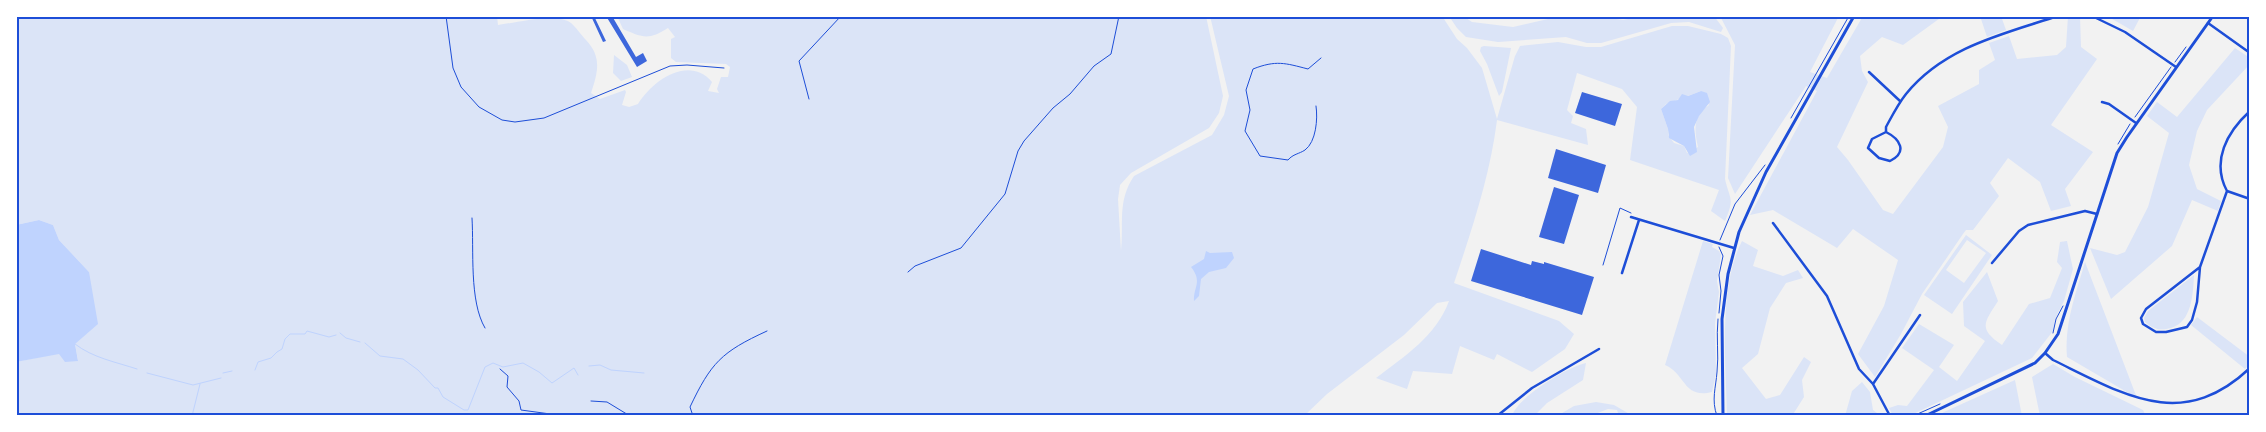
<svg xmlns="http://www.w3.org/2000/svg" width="2266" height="432" font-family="Commissioner,sans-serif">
	<rect width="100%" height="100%" fill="#f2f2f2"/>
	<path fill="#dbe4f7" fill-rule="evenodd" d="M16,16H497L498,25C515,23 557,12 571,23C576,27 581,35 586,40C602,57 598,72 591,93L600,99L625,90L626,92L622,105L629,107L638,104C653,80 689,55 712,82L708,91L719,93L717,89L721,77H728L730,67L726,64L676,62L671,58V39L675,37L668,28C649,40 643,38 623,29L617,16H1206L1223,96L1219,113L1209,128L1131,173L1120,185L1118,199L1121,251C1124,224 1117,201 1134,176L1212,135L1224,115L1229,96L1210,16H1442L1457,39L1467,48L1482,68L1497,119L1515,56L1520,46L1558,42L1586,47H1601L1672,26H1688L1721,34L1728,38L1731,46L1725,179C1730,201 1735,197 1725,221L1711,211L1719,190L1630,160L1637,107L1622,89L1577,73L1567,110L1573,116L1571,123L1586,129L1588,145L1497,120C1490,176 1472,229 1454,283L1559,321L1574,334L1565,349L1532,372L1497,354L1494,360L1460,346L1452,374L1413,371L1407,389L1376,378C1405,356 1436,336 1449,301L1437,303L1404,335L1327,394L1304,416H16V362L59,353L78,360L75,344L89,272L59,240L53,225L39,220L16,225ZM1701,91L1709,105C1693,116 1694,130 1698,147L1687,153L1684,146L1674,143L1668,135V129L1661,109L1666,104Z
		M1449,16H1463L1472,22L1513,27L1561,16H1595L1623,20L1642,16H1714L1723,28L1721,32L1689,22L1671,23L1601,43H1587L1566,37L1498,42L1466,37L1457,28Z
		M1720,16H1839L1810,72L1827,78L1863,16H1943L1903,45L1882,37L1860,56L1862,71L1868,82L1837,147L1848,160L1883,210L1893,214L1943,147L1948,127L1938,106L1979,84V70L1995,60L1989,43L2009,36L2017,59L2057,55L2066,47L2068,16H2080L2081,47L2097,59L2051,125L2093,152L2065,189L2071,206L2051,211L2040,182L2008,158L1990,183L1999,196L1973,230H1966L1963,234L1922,294L1901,334L1875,377L1858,354L1884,306L1898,260L1853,229L1837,248L1773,210L1750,215L1817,91L1806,86L1735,194L1728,178L1735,45Z
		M1980,16H2001L2006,30L1987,37Z
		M2107,16H2141L2133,31Z
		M1484,46L1511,48L1502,92L1499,96L1487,64L1480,51L1481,47Z
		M2235,48L2250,58V64L2207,110L2197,131L2189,165L2197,189L2221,201L2218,211L2192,200L2172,246L2111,299L2090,248L2117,255L2125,252L2148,207L2169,133L2147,116L2157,102L2177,117Z
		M614,55L627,65L632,77L621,81L613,73Z
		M1966,235L1992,255L1952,314L1924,295ZM1967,240L1986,253L1964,283L1946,270Z
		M1703,241L1713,244L1712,247L1719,251L1721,255L1717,281L1719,292L1715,324L1716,374L1712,392C1683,399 1686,374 1665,365Z
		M1742,241L1758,250L1753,266L1783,276L1798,270L1803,278L1786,283L1770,308L1758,354L1742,368L1766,399L1780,395L1804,357L1811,362L1802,380L1804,397L1792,416H1727C1726,364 1718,287 1742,241Z
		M2067,241L2073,269L2064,301L2055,319L2053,331L2032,358L1909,416H1893L1889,408L1898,405L1907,406L1934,370L1902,348L1919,324L1954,345L1939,367L1957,381L1985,341L1964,326L1963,302L1987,272L1998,301C1985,322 1977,328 2002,345L2029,304L2050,298L2062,268L2057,262L2060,242Z
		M2085,262L2137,398L2067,357C2064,324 2076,293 2085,262Z
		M2194,275C2193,294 2192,322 2171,328C2160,331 2153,329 2145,322L2144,318L2148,311Z
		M2197,317L2250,357V364L2245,369L2191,325Z
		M1586,363L1583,380L1547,403L1534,416H1512C1518,397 1567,367 1586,363Z
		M2053,364L2075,377L2143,410L2146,416H2040L2032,377Z
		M2015,380L2022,416H1937L1944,412Z
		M1862,382L1870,392L1873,410L1881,416H1845L1852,391Z
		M1596,402L1614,405L1633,416H1619L1617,410L1608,409L1590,416H1557L1574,406Z"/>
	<path fill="#bfd3fe" d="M1701,91L1707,93L1710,102L1699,116L1694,127L1697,152L1690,156L1684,146L1669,138L1668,129L1661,109L1670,101L1678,100L1682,94L1688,96Z
		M39,220L53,225L59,240L89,272L98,324L75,344L78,361L65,362L59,354L16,362V225Z
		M1206,251L1210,253L1232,252L1234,258L1226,268L1209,272L1201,279L1199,296L1194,301C1193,287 1203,282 1191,267L1204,259Z"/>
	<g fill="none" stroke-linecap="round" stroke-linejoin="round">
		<path stroke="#bfd3fe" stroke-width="1" d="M340,333L346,338L360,342
			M365,343L380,356L403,359L418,370L435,388H438L443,397L464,410H468L485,367L493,363L503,367L523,363L539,372L552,383L574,368L578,375
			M75,344C93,358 116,362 137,369
			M589,366L600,365L611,370L644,373
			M255,370L258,362L271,358L277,352L282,349L285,339L290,334H305L307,331L329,337L336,335
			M147,373L193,385L221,378
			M223,373L232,371
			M192,416L200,384"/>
	</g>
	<path fill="#3d67dc" d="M591,16H594L606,41L603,42Z
		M606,16H612L636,57L643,53L647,61L637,67Z
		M1582,92L1622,104L1615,126L1575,113Z
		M1556,149L1606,165L1598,193L1548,178Z
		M1554,187L1579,195L1564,244L1539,237Z
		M1481,249L1531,265L1532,261L1544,264V262L1594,277L1582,315L1471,281Z"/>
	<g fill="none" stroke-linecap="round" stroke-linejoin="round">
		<path stroke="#1d4ed8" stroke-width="1" d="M2175,62L2186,47
			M809,99L799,61L841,16
			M1316,106C1318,119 1316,142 1305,150C1299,154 1293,154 1288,160L1260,156L1245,131L1250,110L1246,90L1253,69C1276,60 1285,63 1308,69L1321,58
			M2135,117L2171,67
			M1791,118L1849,16
			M2118,144L2130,124
			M472,218C474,250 469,301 485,328
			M1720,240L1735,204L1765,165
			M1603,265L1620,208L1631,213
			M908,272L915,266L961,248L1005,194L1018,151L1024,141L1053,108L1070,94L1094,66L1111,54L1119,16
			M1719,313L1721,291L1719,275L1723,256L1719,247
			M2053,333L2056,319L2063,306
			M500,369L508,376L507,387L519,401L521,410L565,416
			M591,401L607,402L630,416
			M693,416L690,407C711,363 721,352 767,331
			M1717,416C1711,400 1716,387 1717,372C1719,355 1716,337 1718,319
			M1913,416L1940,404"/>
		<path stroke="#1d4ed8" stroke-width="1" d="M446,16L453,68L461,87L479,107L502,120L515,122L544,118L670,66L687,65L724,68"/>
		<path stroke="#1d4ed8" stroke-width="2.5" d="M2092,16L2125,32L2176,67
			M2208,23L2250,53
			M1869,72L1900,101
			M2102,102L2109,104L2136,123
			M1886,132V127C1892,116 1898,104 1906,94C1944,47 2003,34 2058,16
			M1886,132C1900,139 1908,152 1890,161L1879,158L1868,148L1872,139Z
			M2227,191L2250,199
			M1631,217L1734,248
			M1773,223L1827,296L1859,369L1873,384
			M1992,263L2019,231L2028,225L2085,211L2097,214
			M2200,267L2146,309L2141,318L2143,324L2156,332H2166L2187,327L2192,320L2197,302L2200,267L2227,191C2211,161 2227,132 2250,111
			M1622,273L1639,220
			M2045,353L2053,360C2125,395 2182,432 2250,368
			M1497,416L1532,388L1599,349
			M1890,416L1873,384L1920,315"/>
		<path stroke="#1d4ed8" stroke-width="3" d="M1723,416L1722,319L1728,274L1739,232L1766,172L1854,16
			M1925,416L2035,363L2045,353L2058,334L2117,153L2127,137L2213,16"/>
	</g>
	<rect width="2266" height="432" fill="none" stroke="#ffffff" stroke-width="35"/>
	<rect x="18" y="18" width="2230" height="396" fill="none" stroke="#1d4ed8" stroke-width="2"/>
</svg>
